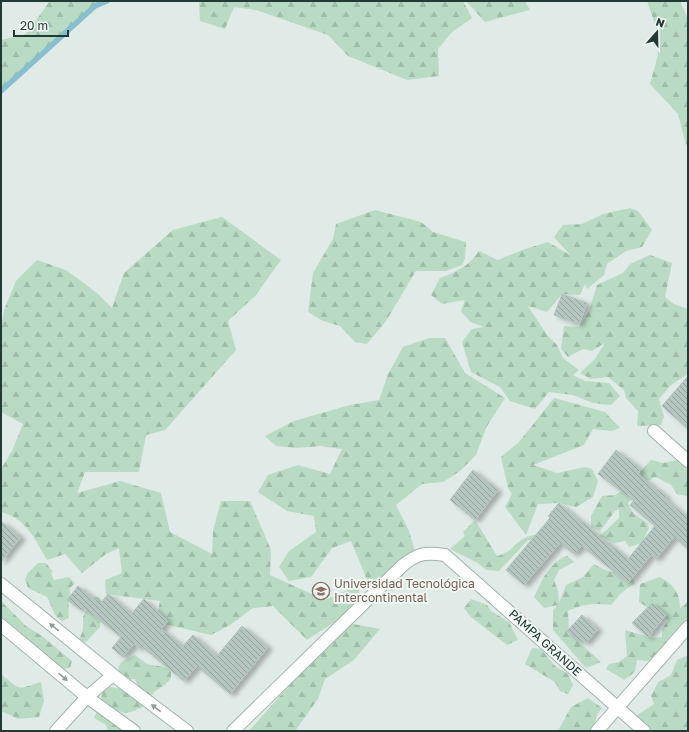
<svg xmlns="http://www.w3.org/2000/svg" width="689" height="732" font-family="'Golos Text',sans-serif">
	<defs>
		<pattern id="forest-firs" width="22" height="20" patternUnits="userSpaceOnUse"><rect width="22" height="20" fill="#b9dbc4"/><path d="M5 1l3.5 6h-7zM16 11l3.5 6h-7z" fill="#9fbda9"/></pattern>
		<pattern id="building-back-hatch" width="6" height="6" patternUnits="userSpaceOnUse"><rect width="6" height="6" fill="#b5c5c0"/><path d="M-1 5l2 2M0 0l6 6M5-1l2 2" fill="none" stroke="#93a19d"/></pattern>
		<filter id="shadow"><feDropShadow dx="4.5" dy="2.5" stdDeviation="2" flood-color="#0004"/></filter>
	</defs>
	<rect width="100%" height="100%" fill="#e0eae6"/>
	<path fill="url(#forest-firs)" d="M50,1H111L88,12L5,87L1,86V40L26,34Z
		M199,1H463L472,18L452,32L438,49L439,76L407,80L348,56L328,35L256,10L234,7L225,29L200,21Z
		M466,1H525L530,10L485,22Z
		M647,1H680L688,19V142L686,145L678,114L650,84L658,55L656,27Z
		M630,208L638,211L652,230L642,247L626,251L607,264L604,275L587,289L585,284L580,295L562,294L547,312L528,306L547,335L557,345L563,358L579,370L573,375L585,381L609,383L620,396L611,405L593,403L573,395L549,392L535,409L510,401L500,387L471,372L462,342L472,329L484,327L470,322L461,311L465,300L442,304L431,295L440,278C458,271 468,267 479,251L498,260L525,249L548,242L570,255L554,237L563,225L582,224L603,214Z
		M375,210L421,222L433,232L466,242L465,258L462,265L446,271H416L386,321L367,344L355,342L340,326L323,321L308,312L313,273L333,239L336,224Z
		M222,217L281,260L255,296L228,321L236,350L165,430L146,435L139,472H85L77,493L120,481L161,493L170,532L212,554L213,531L221,501H250L271,550L270,575L325,600L359,585V614H347L307,640L273,606L253,608L230,625L211,635L156,622L160,601L106,594L105,580L122,573L119,548L106,554L82,573L65,554L47,560C34,538 27,519 1,512V469L12,451L23,424L1,412V328L4,310L16,281L37,260L66,270L97,293L112,308L124,273L173,230Z
		M650,255L672,263L665,297L674,304L688,309V374L671,385L659,399L664,417L661,425L637,426L638,411L626,398L624,390L608,377L591,379L580,373L594,360L605,343L592,351L583,349L568,357L561,349L564,326L579,327L589,311L597,285L623,273L630,264Z
		M429,338H445L465,373L505,398L487,426L476,455L460,471L443,482L422,484L396,505L409,531L416,555L393,591L370,587L351,541L332,548L311,577L289,581L279,567L289,551L316,532L314,516L287,511L258,492L268,475L298,465L330,474L342,449L320,446L297,448L276,446L265,436L294,421L350,405L379,400L388,374L403,347Z
		M554,398L605,412L620,428L612,431L593,429L584,445L533,465L557,473L585,467L592,469L598,481L593,497L576,507L559,503L538,504L526,535L505,507L512,494L508,488L501,457L519,442Z
		M682,459L686,468L688,469V496L677,494L671,485L656,477L643,483L640,472L651,460L663,463Z
		M627,488L635,494L628,503L633,513L647,523L649,528L642,543L629,547L625,541L614,543L600,536L619,518V509L615,511L600,531L591,527V516L602,496L615,495Z
		M475,520L497,556C514,551 511,546 523,539C534,532 551,534 564,533L561,544L549,540H528L499,571L486,570L478,563L450,549L465,536L463,532Z
		M567,556L574,562L559,570L554,580L558,591L559,603L566,585L583,577L594,564C606,571 613,575 628,570L635,583L620,594L611,605C594,603 583,604 568,611L569,633L601,662L586,668L553,630V610L558,605L544,608L534,597C542,581 549,562 567,556Z
		M38,563H46L53,572L51,573L54,580L69,577L75,583L70,588C71,598 67,607 69,618L62,621C52,615 53,607 47,597L28,588L25,579L28,573Z
		M660,577C674,585 680,593 680,608L688,602V621L669,638L666,650L658,652L649,661L637,660L635,672L624,680L606,669L609,664L619,662L627,656L625,630L653,638L662,637V629L668,620L639,602L640,584Z
		M94,597H98L103,603L97,618L100,619V627L87,641L77,646L83,630V617Z
		M471,599L487,605L491,611L509,622L518,640L507,645L471,617L464,608Z
		M1,601L26,626L42,636L72,661L70,668L52,672L31,655L18,648L10,635L1,631Z
		M348,623L380,629L354,660L325,679L318,699L295,731H249L303,670Z
		M532,648L541,649L555,666L568,674L573,685L568,694L560,691L555,682L525,664Z
		M135,655L147,664L164,667L171,671V678L166,684L154,692L146,705L132,712L125,713L118,711L106,704L101,698L103,691L109,687L132,690L139,686L135,679C126,680 122,677 118,669L121,662Z
		M688,655V731H648L636,716L654,704L651,696L658,682L671,675L677,660Z
		M1,674C20,689 15,691 41,682L44,701L39,717L18,719L1,711Z
		M588,698L602,708L597,715L593,731H558L571,707Z
		M97,711L121,728L119,731H108L106,725L94,718Z"/>
	<g fill="none" stroke-linecap="round" stroke-linejoin="round">
		<path stroke="#88bfcf" stroke-width="5.5" d="M1,91L95,6L107,1"/>
	</g>
	<path fill="url(#building-back-hatch)" stroke="#b2c4be" filter="url(#shadow)" d="M562,294L587,303L579,324L554,315Z
		M688,376V429L662,406Z
		M616,450L641,469L638,474L666,496L665,498L688,518V549L674,537L656,559L651,555L628,583L582,546L574,554L560,543L524,585L506,570L550,518L548,516L559,503L628,559L655,526L630,505L634,501L598,474Z
		M473,470L498,490L475,520L450,500Z
		M1,521L21,537L1,562Z
		M78,586L101,603L108,594L132,613L144,599L168,621L161,629L183,646L193,635L217,656L242,626L268,647L230,694L197,666L184,681L141,646L139,648L134,644L123,657L112,648L121,637L82,607L81,610L67,600Z
		M652,603L666,615L648,637L632,623Z
		M582,615L598,629L586,643L581,639L578,642L567,631Z"/>
	<g fill="none" stroke-linecap="round" stroke-linejoin="round">
		<defs>
			<path id="minor" d="M654,431L688,461
				M1,584L113,675L187,731
				M1,625L87,697L134,731
				M56,731L87,697L113,675
				M233,731L402,566C418,553 425,552 445,555L644,731
				M597,731L688,627"/>
		</defs>
		<use href="#minor" stroke="#a3b2ad" stroke-width="14"/>
		<use href="#minor" stroke="#fff" stroke-width="12"/>
	</g>
	<defs><path id="oneway-solid" d="M-6-.8H1V-3.2L6.5 0L1 3.2V.8H-6Z"/></defs>
	<g fill="#909c9a">
		<use href="#oneway-solid" transform="translate(54 627) rotate(-141)"/>
		<use href="#oneway-solid" transform="translate(63 677) rotate(40)"/>
		<use href="#oneway-solid" transform="translate(156 708) rotate(-143)"/>
	</g>
	<defs>
		<symbol id="university-ring" viewBox="-11 -11 22 22"><circle r="9.5" fill="#f0f7f4" stroke="#8d6e63" stroke-width="1.5"/><path d="M0-5L7-2L0 1L-7-2ZM-4 1L0 2.5L4 1V4Q0 6-4 4Z" fill="#8d6e63"/></symbol>
	</defs>
	<g fill-rule="evenodd">
		<use href="#university-ring" x="311" y="581" width="20" height="20"/>
	</g>
	<g text-anchor="middle" stroke-width="4" stroke-linejoin="round" paint-order="stroke">
		<g font-size="12" fill="#785e54" stroke="#f0f7f4" text-anchor="start">
			<text x="334" y="588">Universidad Tecnológica<tspan x="334" dy="14">Intercontinental</tspan></text>
		</g>
		<g font-size="12" fill="#213a35" stroke="#f0f7f4">
			<text transform="translate(545 643) rotate(42)" y="4">PAMPA GRANDE</text>
		</g>
	</g>
	<rect width="689" height="732" fill="none" stroke="#213a35" stroke-width="4"/>
	<g transform="translate(657 32) rotate(20)" stroke="#f0f7f4" stroke-width="3" paint-order="stroke">
	<path d="M0-3L7 15L0 10L-7 15Z" fill="#213a35"/>
	<text y="-6" font-size="11" font-weight="bold" text-anchor="middle" fill="#213a35">N</text>
	</g>
	<path d="M14 30v6h54v-6" fill="none" stroke="#213a35" stroke-width="2"/>
	<text x="20" y="30" font-size="12" fill="#213a35" stroke="#f0f7f4" stroke-width="3" paint-order="stroke">20 m</text>
</svg>
